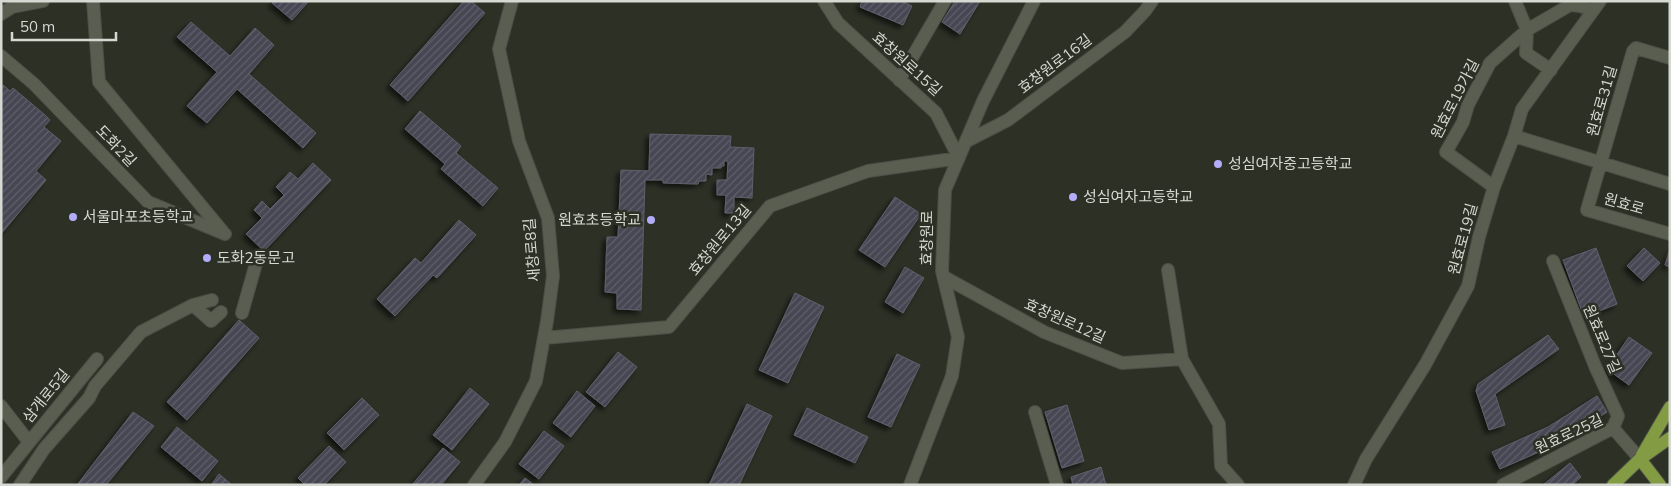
<svg xmlns="http://www.w3.org/2000/svg" width="1671" height="486" font-family="Mulish,'Noto Sans KR',sans-serif">
	<defs>
		<pattern id="building-hatch" width="6" height="6" patternUnits="userSpaceOnUse" patternTransform="scale(1.25)"><rect width="6" height="6" fill="#474653"/><path d="M-1 1l2-2M0 6l6-6M5 7l2-2" fill="none" stroke="#61606b"/></pattern>
		<filter id="shadow"><feDropShadow dx="-3.5" dy="3.5" stdDeviation="2.5" flood-color="#0009"/></filter>
	</defs>
	<rect width="100%" height="100%" fill="#2c3025"/>
	<path fill="url(#building-hatch)" stroke="#605f6c" filter="url(#shadow)" d="M274,1H309L292,20L272,3Z
		M464,1H471L485,13L408,101L390,85Z
		M862,1H901L912,6L903,25L860,7Z
		M955,1H980L960,34L942,22Z
		M191,22L230,56L255,28L274,45L249,74L316,133L303,148L237,89L207,123L187,106L217,72L177,37Z
		M3,85L10,91L13,88L45,115L50,120L44,127L61,141L36,171L46,180L1,234V88Z
		M420,111L461,146L456,153L498,188L483,206L441,169L445,164L405,129Z
		M650,134L731,136L730,147L754,148L752,198L734,197V213H725L726,195H717V180H727L728,161H724V166H721V168H712V175L706,174V181H699L698,184L663,183V180H645L641,310L617,309V293L605,292L607,237H618L621,170L649,171Z
		M313,163L331,180L264,251L246,234L262,218L254,210L262,201L270,209L284,195L276,187L290,172L298,179Z
		M895,197L921,214L885,267L859,250Z
		M459,220L476,235L437,278L433,275L395,316L377,299L415,258L421,263Z
		M1596,248L1617,304L1584,317L1563,260Z
		M1644,248L1660,263L1643,281L1627,266Z
		M1670,249V267L1665,265Z
		M905,267L924,278L903,313L885,302Z
		M795,293L824,307L788,383L759,370Z
		M239,320L259,338L187,420L167,402Z
		M1548,335L1559,349L1495,394L1505,425L1489,430L1476,391L1478,384Z
		M1629,337L1652,353L1629,385L1607,369Z
		M618,352L637,367L605,407L586,392Z
		M897,354L920,365L891,427L868,417Z
		M470,388L489,404L452,450L433,435Z
		M577,391L595,406L571,437L553,423Z
		M1597,396L1607,412L1555,445L1500,469L1492,452L1548,427Z
		M362,398L379,415L344,450L327,433Z
		M747,404L772,416L739,485H709Z
		M1067,405L1084,461L1062,468L1045,412Z
		M807,408L868,437L855,463L794,435Z
		M133,412L154,426L106,485H77Z
		M177,427L218,461L202,481L161,447Z
		M544,431L564,446L539,479L519,464Z
		M329,446L346,462L324,485H305L298,478Z
		M443,448L460,462L441,485H412Z
		M1570,463L1581,477L1572,485H1543Z
		M1101,467L1106,485H1073L1071,477Z
		M219,474L232,485H211Z
		M525,478L534,485H519Z"/>
	<g fill="none" stroke-linecap="round" stroke-linejoin="round">
		<defs>
			<path id="minor" d="M93,1L99,82L223,232
				M1515,1L1527,30L1526,53L1551,70
				M1,14L12,7L43,1
				M1,56L34,84L148,202L225,234
				M1670,58L1636,48L1633,51L1587,210L1670,234
				M899,80L945,1
				M1514,136L1670,184
				M967,141L1008,120L1125,32L1145,11L1152,1
				M1494,187L1446,152L1463,122L1468,105L1490,63L1527,30L1570,5L1580,6L1593,10
				M1553,261L1595,366L1618,416L1613,428
				M1168,270L1182,359
				M944,277L1044,332L1122,363L1182,359L1219,424L1221,466L1238,485
				M193,305L211,321L221,312
				M242,313L257,260
				M544,338L669,327L770,206L868,171L959,158L936,113L838,23L824,1
				M1,406L29,442
				M1035,412L1057,485
				M1613,428L1640,459
				M1,477L97,359
				M20,485L44,449L89,398L95,386L141,332L193,305L212,300
				M474,485L505,442L536,381L547,321L553,276L548,218L519,141L499,49L512,1
				M910,485L952,376L958,337L942,271L945,190L983,101L1034,1
				M1354,485L1366,459L1425,365L1468,286L1479,237L1494,187L1514,136L1522,109L1600,1
				M1503,485L1613,428"/>
			<path id="major" d="M1642,455L1670,407
				M1640,459L1660,485
				M1613,485L1640,459L1670,438"/>
		</defs>
		<use href="#minor" stroke="#4b4e45" stroke-width="14"/>
		<use href="#major" stroke="#4b4e45" stroke-width="14"/>
		<use href="#minor" stroke="#5a5e51" stroke-width="12"/>
		<use href="#major" stroke="#839b43" stroke-width="12"/>
	</g>
	<g fill="#b3adf9" stroke="#2c3025" stroke-width="2">
		<circle cx="1218" cy="164" r="5"/>
		<circle cx="1073" cy="197" r="5"/>
		<circle cx="73" cy="217" r="5"/>
		<circle cx="651" cy="220" r="5"/>
		<circle cx="207" cy="258" r="5"/>
	</g>
	<g text-anchor="middle" stroke-width="5" stroke-linejoin="round" paint-order="stroke">
		<g font-size="15" fill="#d6d9d1" stroke="#2c3025">
			<text transform="translate(907 64) rotate(42)" y="5">효창원로15길</text>
			<text transform="translate(1055 64) rotate(-37)" y="5">효창원로16길</text>
			<text transform="translate(1455 99) rotate(-63)" y="5">원효로19가길</text>
			<text transform="translate(1602 101) rotate(-74)" y="5">원효로31길</text>
			<text transform="translate(116 146) rotate(46)" y="5">도화2길</text>
			<text transform="translate(1624 204) rotate(16)" y="5">원효로</text>
			<text transform="translate(927 238) rotate(-89)" y="5">효창원로</text>
			<text transform="translate(1463 239) rotate(-75)" y="5">원효로19길</text>
			<text transform="translate(720 240) rotate(-50)" y="5">효창원로13길</text>
			<text transform="translate(532 250) rotate(-95)" y="5">새창로8길</text>
			<text transform="translate(1065 321) rotate(24)" y="5">효창원로12길</text>
			<text transform="translate(1602 339) rotate(67)" y="5">원효로27길</text>
			<text transform="translate(46 396) rotate(-51)" y="5">삼개로5길</text>
			<text transform="translate(1569 434) rotate(-25)" y="5">원효로25길</text>
		</g>
		<g font-size="15" fill="#d6d9d1" stroke="#2c3025" text-anchor="start">
			<text x="1228" y="169">성심여자중고등학교</text>
			<text x="1083" y="202">성심여자고등학교</text>
			<text x="83" y="222">서울마포초등학교</text>
			<text x="641" y="225" text-anchor="end">원효초등학교</text>
			<text x="217" y="263">도화2동문고</text>
		</g>
	</g>
	<rect width="1671" height="486" fill="none" stroke="#d6d9d1" stroke-width="5"/>
	<path d="M12 32v8h104v-8" fill="none" stroke="#d6d9d1" stroke-width="2.5"/>
	<text x="20" y="32" font-size="15" fill="#d6d9d1" stroke="#2c3025" stroke-width="4" paint-order="stroke">50 m</text>
</svg>
